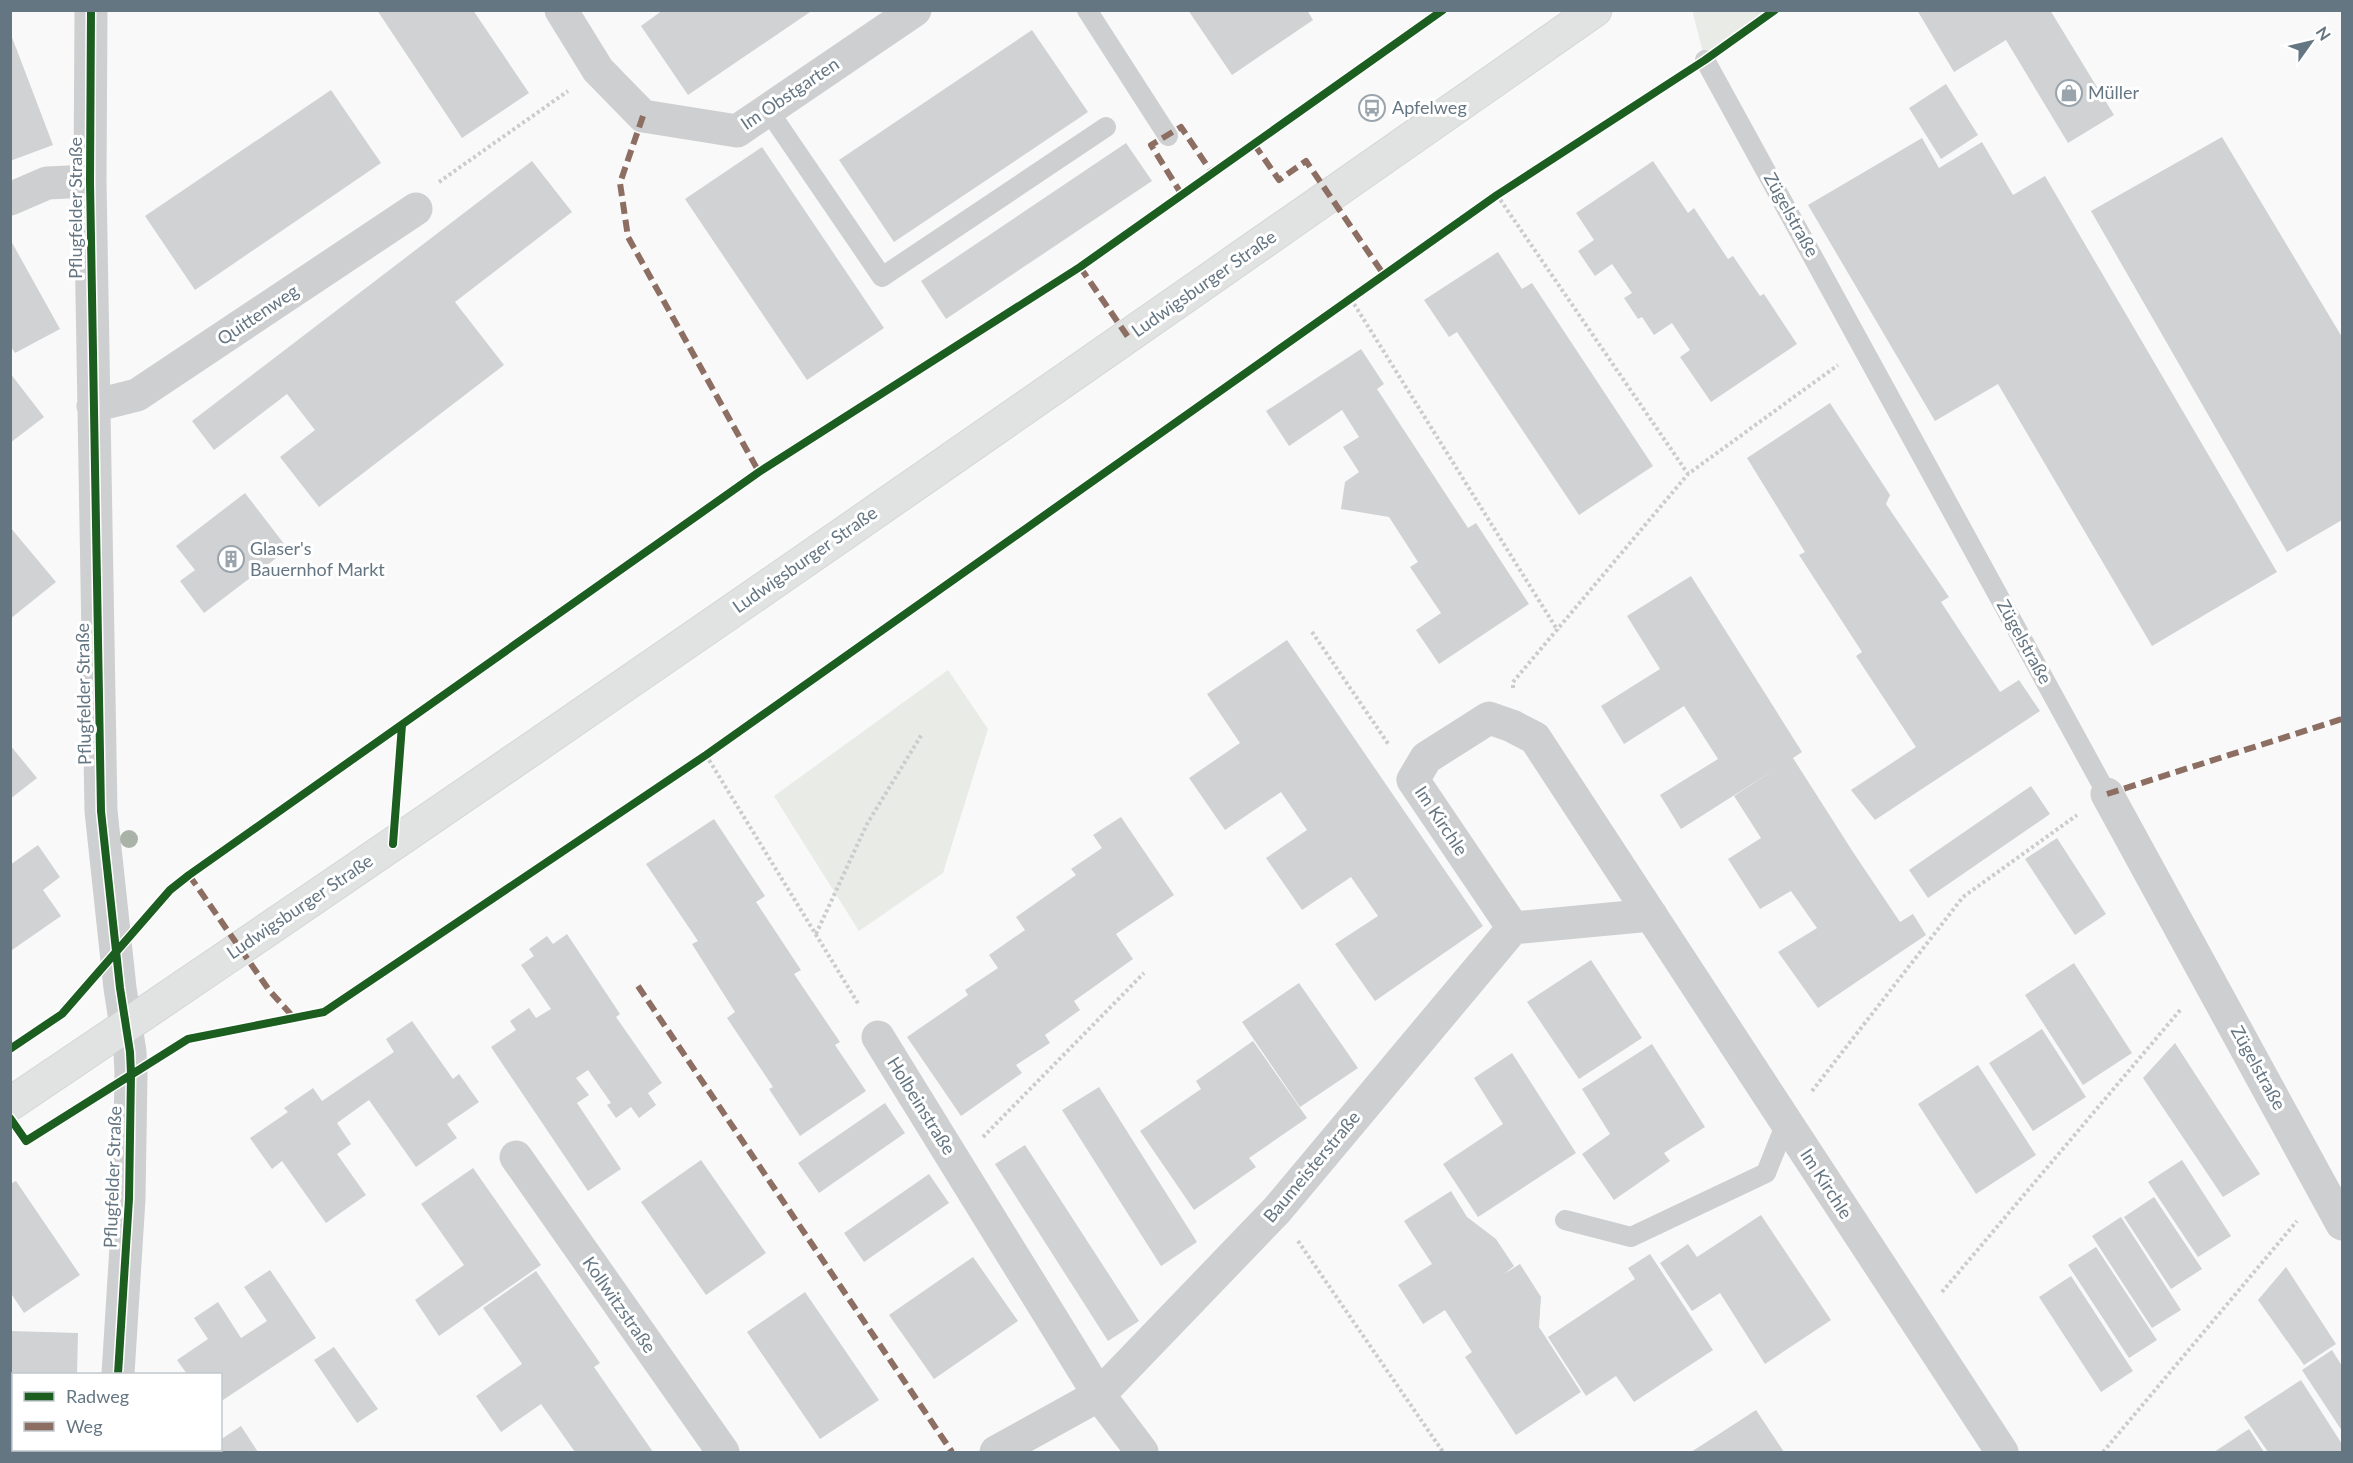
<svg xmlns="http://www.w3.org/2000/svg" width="2353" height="1463" font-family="Lato,sans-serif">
	<rect width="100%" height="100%" fill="#f9f9f9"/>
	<path fill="#e8ebe6" d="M1692,10L1775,11L1705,60Z
		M948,670L988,729L943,873L859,931L774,796Z"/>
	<path fill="#d0d2d3" d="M377,10H473L529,93L462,138Z
		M663,10H813L688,95L641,26Z
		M1188,10H1307L1313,20L1232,75Z
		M1917,10H2050L2114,115L2068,143L2006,40L1954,72Z
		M1032,30L1088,112L894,242L839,160Z
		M10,32L53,145L10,161Z
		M1946,84L1978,135L1941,159L1909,108Z
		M331,90L381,163L195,290L145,216Z
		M2222,137L2342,337V520L2287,552L2091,211Z
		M1922,138L1939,168L1982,142L2013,195L2045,176L2277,572L2152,646L1998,384L1935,421L1808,205Z
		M1126,143L1152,181L946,319L921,281Z
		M762,147L884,328L807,380L685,199Z
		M532,161L572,212L455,302L504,365L319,507L280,457L315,430L287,394L214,450L192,421Z
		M1653,161L1688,213L1694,208L1728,259L1733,256L1760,296L1764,294L1797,344L1711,402L1680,357L1690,350L1672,323L1654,335L1642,317L1638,319L1624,298L1632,293L1612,264L1595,276L1578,251L1594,240L1576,213Z
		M10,239L60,329L15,353L10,345Z
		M1498,252L1522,289L1532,283L1653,466L1579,515L1457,332L1449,337L1424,300Z
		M1361,349L1384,384L1377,389L1468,528L1476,523L1529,604L1439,664L1416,630L1441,613L1410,567L1418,562L1389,517L1341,509L1345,482L1359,472L1343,447L1359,437L1342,410L1289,446L1266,411Z
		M10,373L44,417L10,443Z
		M1830,403L1890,495L1886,504L1949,597L1941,602L2000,692L2019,680L2040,711L1875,820L1851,790L1916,747L1856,656L1862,652L1799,555L1805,552L1747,458Z
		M245,493L288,549L204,613L180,581L195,570L176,546Z
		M10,527L56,582L10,619Z
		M1691,576L1802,752L1793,758L1853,852L1900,922L1913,914L1926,935L1818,1008L1778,952L1817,928L1791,891L1760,909L1728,859L1761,838L1734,796L1777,768L1681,829L1660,795L1718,759L1684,706L1624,744L1601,706L1660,669L1627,616Z
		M1287,640L1483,926L1375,1001L1335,944L1378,916L1351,877L1302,910L1266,858L1307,830L1281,792L1225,830L1189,778L1240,743L1207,694Z
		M10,745L37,778L10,799Z
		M2031,786L2050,814L1928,898L1909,870Z
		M1121,817L1174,895L1116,934L1133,959L1074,1001L1080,1010L1045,1035L1050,1043L1016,1065L1022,1073L961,1116L907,1037L968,995L965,990L998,968L989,955L1025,930L1016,917L1076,875L1071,869L1102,848L1093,835Z
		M714,819L765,896L756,902L801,970L794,974L840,1042L835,1045L866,1091L800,1136L769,1089L773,1087L727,1018L735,1012L692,944L698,941L646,864Z
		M2057,838L2106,914L2075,935L2025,859Z
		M38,845L60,877L43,890L61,916L12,950L10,865Z
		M567,934L620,1014L616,1017L662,1083L648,1093L656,1105L639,1118L631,1107L616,1118L607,1105L611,1103L588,1070L576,1078L589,1095L577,1103L621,1169L588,1191L491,1047L516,1030L510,1021L529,1008L536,1018L551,1009L521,965L534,956L529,949L547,936L553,944Z
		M1591,960L1642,1038L1579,1079L1527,1002Z
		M2074,963L2132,1053L2083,1085L2025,995Z
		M1299,983L1358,1068L1300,1107L1242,1022Z
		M412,1021L453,1079L459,1074L479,1102L447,1124L457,1138L416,1167L369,1100L337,1123L351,1144L337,1154L366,1195L326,1223L282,1161L272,1169L250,1138L288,1112L284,1108L313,1088L322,1101L394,1052L386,1039Z
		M2042,1029L2086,1097L2033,1131L1989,1063Z
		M1253,1041L1307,1118L1249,1158L1256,1167L1194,1210L1140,1131L1201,1089L1196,1081Z
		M2175,1043L2260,1174L2223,1197L2143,1078Z
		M1652,1044L1705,1127L1664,1153L1670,1161L1614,1200L1582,1154L1610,1134L1582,1089Z
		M1512,1053L1576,1153L1478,1217L1443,1164L1503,1124L1474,1078Z
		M1978,1065L2036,1155L1976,1194L1918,1104Z
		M1099,1087L1197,1242L1161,1266L1062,1110Z
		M885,1103L905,1133L819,1193L798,1163Z
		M1025,1145L1139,1321L1108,1341L995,1164Z
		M701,1160L766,1253L706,1295L641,1202Z
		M2182,1160L2231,1236L2198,1257L2148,1182Z
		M473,1168L541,1265L439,1336L415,1300L464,1265L421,1204Z
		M929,1174L949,1203L864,1262L844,1233Z
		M16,1181L80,1275L24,1313L10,1292V1184Z
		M1451,1191L1467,1217L1496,1239L1514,1266L1504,1274L1520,1264L1541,1297L1539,1327L1581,1392L1516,1435L1465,1357L1472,1352L1445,1310L1423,1324L1398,1285L1432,1264L1404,1221Z
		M2154,1197L2202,1269L2171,1289L2124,1217Z
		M1761,1215L1831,1320L1765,1364L1720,1293L1692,1311L1660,1263L1688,1244L1697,1257Z
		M2121,1217L2181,1310L2152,1328L2092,1236Z
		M2096,1247L2157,1340L2129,1358L2068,1265Z
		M1650,1254L1713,1350L1634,1402L1616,1376L1586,1396L1548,1337L1635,1279L1628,1268Z
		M973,1257L1018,1321L934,1379L889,1315Z
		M2286,1267L2336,1344L2304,1365L2258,1300Z
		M270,1270L316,1338L220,1402V1374H187L177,1360L208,1339L194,1318L218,1302L241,1338L267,1321L244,1287Z
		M536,1271L600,1363L594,1367L653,1452H575L541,1404L501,1432L476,1396L522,1364L483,1308Z
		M2071,1276L2133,1371L2101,1392L2039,1297Z
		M805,1292L879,1400L820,1439L747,1332Z
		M10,1331L78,1333L77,1374H14V1402L10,1401Z
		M334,1347L378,1409L357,1423L314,1360Z
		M2332,1350L2342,1366V1431L2302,1370Z
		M2301,1380L2342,1444V1452H2268L2244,1417Z
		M1756,1410L1784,1452H1691L1716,1436Z
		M241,1426L258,1452H202L207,1450H220V1440Z
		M2249,1429L2264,1452H2214Z"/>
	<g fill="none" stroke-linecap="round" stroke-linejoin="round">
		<defs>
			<path id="secondary" d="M10,1104C543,745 1069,378 1595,10"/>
		</defs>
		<use href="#secondary" stroke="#d5d6d7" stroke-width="35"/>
		<path stroke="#cbcccd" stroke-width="4" stroke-dasharray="3 3" stroke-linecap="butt" d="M439,182L568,91
			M1497,195L1688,474
			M1351,299L1558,631
			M1312,632L1389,745
			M1513,688V682L1688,474L1838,365
			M706,755L859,1005
			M816,934L867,824L922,734
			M1812,1091L1963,897L2077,815
			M983,1137L1144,973
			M1298,1241L1443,1452
			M1942,1292L2181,1009
			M2103,1452L2297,1221"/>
		<path stroke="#cecfd0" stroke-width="20" d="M1087,10L1168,136
			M1705,60L2107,794
			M768,110L882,277L1106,127
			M1565,1220L1631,1237L1766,1173L1786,1123"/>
		<path stroke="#cecfd0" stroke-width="33" d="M91,10L90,181L101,811L120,988L130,1052L131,1074L129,1199L118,1374
			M561,10L598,70L643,116L737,131L915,10
			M10,199L47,183L90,181
			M93,406L137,395L416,209
			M2107,794L2342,1224
			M1651,915L1513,928L1413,780L1426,758L1489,718L1512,726L1535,738L2002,1452
			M878,1037L1099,1395L1142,1452
			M516,1157L723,1452
			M113,1452L114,1450
			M996,1452L1099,1395L1277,1210L1513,928"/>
		<use href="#secondary" stroke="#e1e2e2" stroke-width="33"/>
		<path stroke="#8d6e63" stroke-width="6" stroke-dasharray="12 6" stroke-linecap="butt" d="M643,116L620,183L628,237L759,472
			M1254,144L1279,180L1306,161L1384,275
			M1182,195L1151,145L1181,127L1212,173
			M1080,267L1128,337
			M2107,794L2342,719
			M189,875L269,990L294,1018
			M638,986L952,1452"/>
		<defs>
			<path id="cycleway" d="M91,10L90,181L101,811L120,988L130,1052L131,1074L129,1199L118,1374
				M393,844L402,725
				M10,1049L62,1014L170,890L189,875L759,472L1080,267L1443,10
				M10,1118L26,1141L188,1039L324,1012L706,755L1497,195L1705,60L1775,10"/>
		</defs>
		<use href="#cycleway" stroke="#fff" stroke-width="11"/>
		<use href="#cycleway" stroke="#1b5e20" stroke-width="8"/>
	</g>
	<circle fill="#a9b3a7" cx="129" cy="839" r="9"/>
	<defs>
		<symbol id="shop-ring" viewBox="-11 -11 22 22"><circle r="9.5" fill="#fff" stroke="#99a4ac" stroke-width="1.5"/><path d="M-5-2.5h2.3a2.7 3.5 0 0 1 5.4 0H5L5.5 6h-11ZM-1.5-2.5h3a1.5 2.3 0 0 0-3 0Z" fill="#99a4ac"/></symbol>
		<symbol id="bus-ring" viewBox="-11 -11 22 22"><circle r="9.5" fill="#fff" stroke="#99a4ac" stroke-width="1.5"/><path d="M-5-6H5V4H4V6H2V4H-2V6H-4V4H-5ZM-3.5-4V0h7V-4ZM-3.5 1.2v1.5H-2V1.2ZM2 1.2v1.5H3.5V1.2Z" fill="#99a4ac"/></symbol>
		<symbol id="building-ring" viewBox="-11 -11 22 22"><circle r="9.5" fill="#fff" stroke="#99a4ac" stroke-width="1.5"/><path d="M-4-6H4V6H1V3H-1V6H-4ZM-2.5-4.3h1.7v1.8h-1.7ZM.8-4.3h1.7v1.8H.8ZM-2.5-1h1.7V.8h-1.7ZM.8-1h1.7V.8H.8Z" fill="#99a4ac"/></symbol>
	</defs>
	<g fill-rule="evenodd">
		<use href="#shop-ring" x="2054" y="78" width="30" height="30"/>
		<use href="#bus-ring" x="1357" y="93" width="30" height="30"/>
		<use href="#building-ring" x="216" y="544" width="30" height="30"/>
	</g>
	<g text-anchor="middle" stroke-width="6" stroke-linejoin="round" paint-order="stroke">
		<g font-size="18" fill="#657683" stroke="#fff" text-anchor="start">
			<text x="2088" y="99">Müller</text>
			<text x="1392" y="114">Apfelweg</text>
			<text x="250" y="555">Glaser's<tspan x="250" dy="21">Bauernhof Markt</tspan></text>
		</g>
		<g font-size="18" fill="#657683" stroke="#fff">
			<text transform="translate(790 94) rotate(-34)" y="6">Im Obstgarten</text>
			<text transform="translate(76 208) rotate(-90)" y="6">Pflugfelder Straße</text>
			<text transform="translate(1791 215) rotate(61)" y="6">Zügelstraße</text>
			<text transform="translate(1204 284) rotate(-35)" y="6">Ludwigsburger Straße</text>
			<text transform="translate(258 315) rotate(-34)" y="6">Quittenweg</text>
			<text transform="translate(805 560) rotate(-35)" y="6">Ludwigsburger Straße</text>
			<text transform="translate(2024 642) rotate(61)" y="6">Zügelstraße</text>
			<text transform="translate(84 694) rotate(-91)" y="6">Pflugfelder Straße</text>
			<text transform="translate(1441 821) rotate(56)" y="6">Im Kirchle</text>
			<text transform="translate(300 907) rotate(-34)" y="6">Ludwigsburger Straße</text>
			<text transform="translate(2258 1068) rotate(61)" y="6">Zügelstraße</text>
			<text transform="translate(921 1106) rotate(58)" y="6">Holbeinstraße</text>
			<text transform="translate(1312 1167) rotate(-50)" y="6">Baumeisterstraße</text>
			<text transform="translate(113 1177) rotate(-88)" y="6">Pflugfelder Straße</text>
			<text transform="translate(1826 1184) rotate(57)" y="6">Im Kirchle</text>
			<text transform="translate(619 1305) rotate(55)" y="6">Kollwitzstraße</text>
		</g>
	</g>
	<rect width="2353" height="1463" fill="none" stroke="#657683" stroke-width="24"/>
	<rect x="12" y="1373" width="210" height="78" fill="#ffffff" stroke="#c1c8cd" stroke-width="1.5"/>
	<rect x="24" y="1392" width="30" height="9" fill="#1b5e20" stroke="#c1c8cd" stroke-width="1.5"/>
	<text x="66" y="1403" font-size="18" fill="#657683">Radweg</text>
	<rect x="24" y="1422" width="30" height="9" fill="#8d6e63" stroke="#c1c8cd" stroke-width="1.5"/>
	<text x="66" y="1433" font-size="18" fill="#657683">Weg</text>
	<g transform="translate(2311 42) rotate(56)" stroke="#ffffff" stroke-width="4.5" paint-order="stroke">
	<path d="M0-4.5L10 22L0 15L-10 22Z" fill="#657683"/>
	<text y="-9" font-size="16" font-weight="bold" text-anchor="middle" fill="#657683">N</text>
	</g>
</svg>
